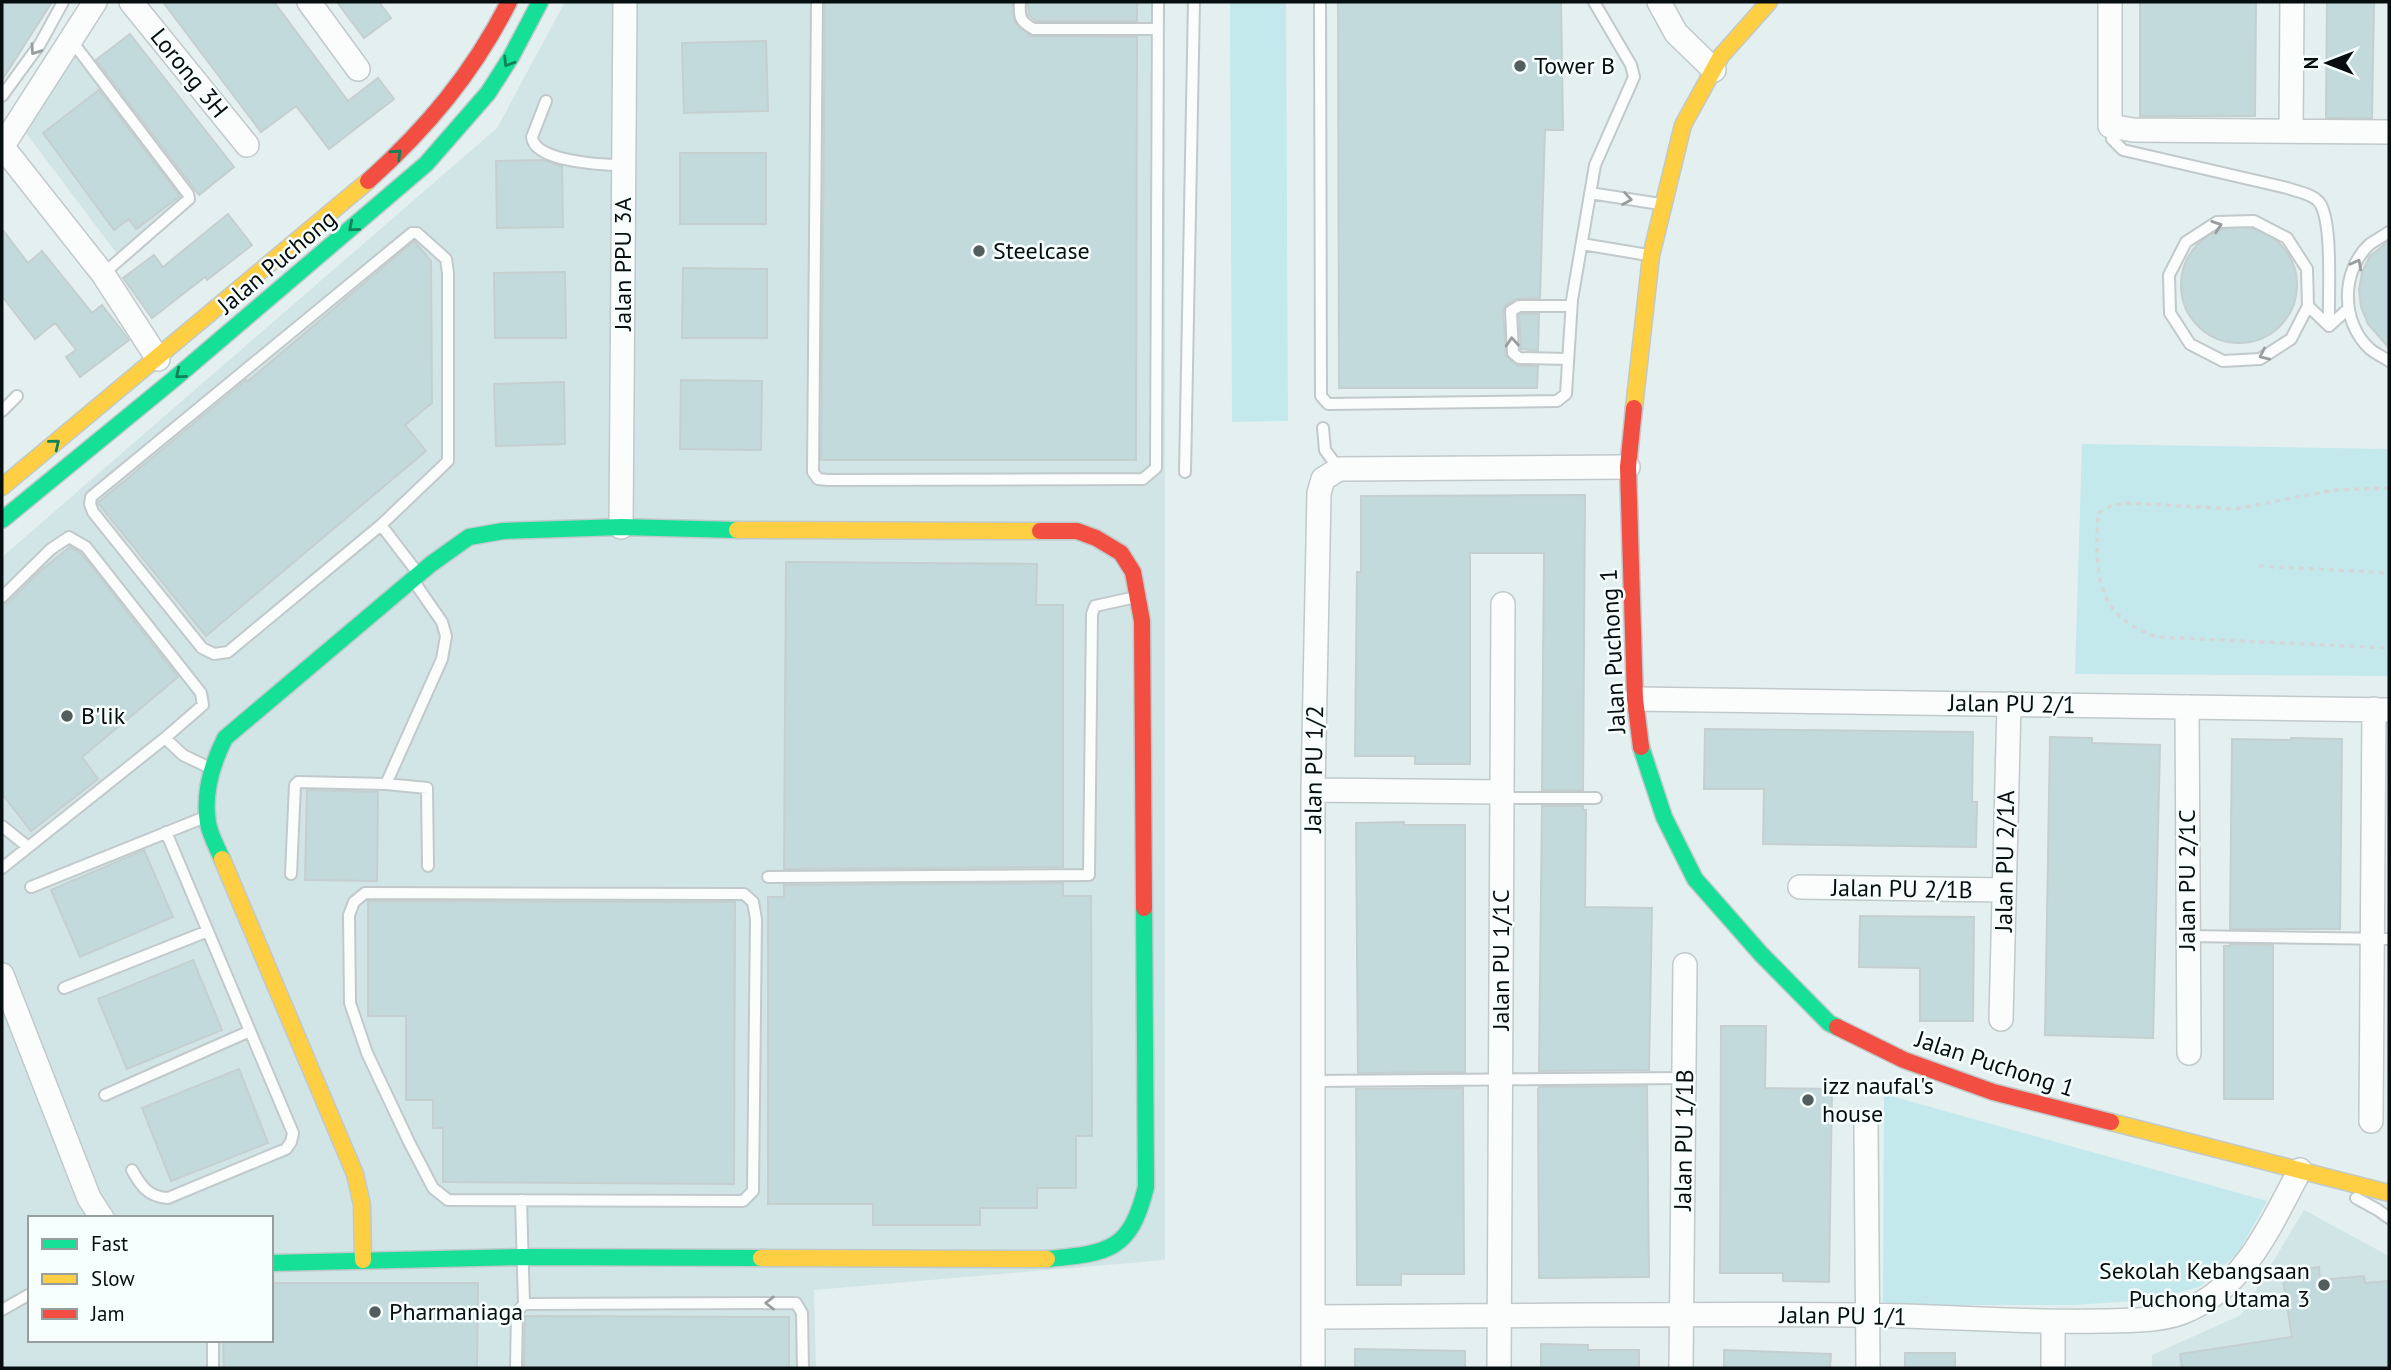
<svg xmlns="http://www.w3.org/2000/svg" width="2391" height="1370" font-family="'PT Sans',sans-serif">
	<rect width="100%" height="100%" fill="#e4eff0"/>
	<path fill="#d1e5e7" fill-rule="evenodd" d="M565,2H1165V1260L814,1290L816,1368H2V557L497,128ZM30,1218H271V1340H30Z
		M71,52L185,196L117,254L23,129Z
		M2304,1210L2389,1256V1368H2152V1355L2241,1315Z"/>
	<path fill="#c3e9ec" d="M1230,2H1286L1288,421L1232,422Z
		M2082,444L2389,449V676L2075,674Z
		M1884,1094L2267,1201L2238,1253L2199,1287L2151,1300L2072,1305H1883Z"/>
	<path fill="#c2dadc" stroke="#c6cfcf" stroke-width="2" d="M2,2H52L2,80Z
		M163,2H274L348,101L378,78L394,99L329,149L296,106L261,132Z
		M337,2H379L391,18L364,38Z
		M825,2H1012L1015,23L1031,36L1137,37L1136,460H821Z
		M1028,2H1137V21H1036L1029,15Z
		M1338,2H1561L1563,130H1545L1540,298L1516,299L1506,305L1503,311L1506,356L1518,366H1538L1537,388H1339Z
		M2140,2H2256L2255,116H2140Z
		M2327,2H2374L2372,118H2326Z
		M130,34L234,167L199,195L96,60Z
		M766,41L768,111L684,113L682,43Z
		M99,90L180,196L136,229L129,219L114,230L43,133Z
		M680,153H766V224H680Z
		M543,160L562,166L563,227L497,228L496,161Z
		M228,214L252,245L207,280L205,277L152,318L123,278L154,255L163,267Z
		M2181 285a58 58 0 1 1 116 0a58 58 0 1 1-116 0Z
		M2,229L28,263L42,251L92,313L102,305L129,340L80,377L66,357L76,350L55,323L35,339L2,296Z
		M414,241L431,261L432,403L405,425L426,451L206,636L98,503L246,380L247,382Z
		M2389,241V348L2368,324L2361,307L2359,290L2362,272L2370,256Z
		M683,268L767,269V338H682Z
		M565,272L566,338H495L494,273Z
		M1521,314H1539L1538,351L1521,349L1519,315Z
		M681,380L762,381L761,450L680,449Z
		M564,382L565,444L496,446L494,384Z
		M1585,495L1583,790H1542L1544,553H1470V764H1415V756H1355L1357,572H1361V496Z
		M70,547L81,553L178,677L82,757L98,779L31,831L2,794V605L8,603L39,572Z
		M786,562L1037,564L1036,605H1063V867L784,869Z
		M1705,729L1973,732L1972,802H1977L1976,847L1763,844L1764,789H1704Z
		M2050,737L2092,738V743L2160,745L2153,1038L2045,1035Z
		M2291,738L2342,739L2340,929H2230L2232,739L2291,740Z
		M307,790L378,792L377,881L305,880Z
		M1542,806H1583V810H1586L1585,907L1652,908L1649,1070L1539,1071Z
		M1404,822V825H1465V1072L1358,1073L1356,823Z
		M144,850L173,917L80,957L51,890Z
		M1063,883V896H1091L1092,1136H1076V1188H1037V1208H980V1225H873V1204H768V897H784V885Z
		M368,901L735,902L734,1184L443,1182V1128H433V1100H406V1016H368Z
		M1860,916L1974,917L1973,1021H1920V968L1859,967Z
		M2230,944L2273,945V1099H2224V946H2230Z
		M193,960L222,1030L127,1069L98,999Z
		M1721,1026H1766L1765,1088L1832,1089L1829,1282L1783,1281V1273H1720Z
		M239,1069L268,1143L171,1181L142,1108Z
		M1647,1086L1649,1277L1539,1278L1538,1089L1539,1087Z
		M1463,1088L1464,1274H1401V1285H1357L1356,1089Z
		M2319,1267L2320,1280L2364,1276L2365,1283L2389,1281V1368H2182L2180,1354L2292,1337L2282,1273Z
		M271,1283H478L477,1368H224L223,1340H271Z
		M525,1316L789,1317V1368H524Z
		M1541,1344L1588,1345V1350H1639V1368H1541Z
		M1355,1349L1465,1351V1368H1355Z
		M1724,1350L1831,1354L1830,1368H1724Z
		M1905,1353H1955V1368H1905Z"/>
	<g fill="none" stroke-linecap="round" stroke-linejoin="round">
		<defs>
			<path id="lane" d="M817,2L813,472L818,479L828,480L1143,479L1156,468L1158,2
				M1020,2C1019,17 1020,22 1034,29H1158
				M1320,2L1321,396L1328,404L1557,401L1566,394L1572,300L1595,165L1634,77L1631,65L1594,2
				M71,40L188,194L189,199L103,274
				M2,96L40,44L63,2
				M546,101L532,137C534,162 604,165 623,165
				M2110,126L2112,139L2123,150L2287,188C2298,192 2315,194 2321,205C2333,229 2328,297 2329,326L2308,306L2307,269L2287,238L2254,221L2217,222L2186,242L2169,275L2170,313L2190,344L2223,361L2260,359L2291,339L2308,306
				M1590,193L1660,204
				M2389,232C2383,236 2376,240 2370,244C2340,271 2341,323 2370,349C2376,354 2383,357 2389,361
				M1582,244L1648,255
				M2329,326L2348,309
				M1568,359L1519,358L1513,353L1511,311L1519,306H1571
				M2,411L17,396
				M1323,428L1325,450L1339,469
				M1185,472L1194,2
				M381,525L448,461V273L446,259L417,233H412L91,497L90,504L93,512L202,648L214,654L228,652L381,525L417,572
				M2,597L51,549L69,537L86,547L201,693L203,705L165,738
				M386,784L442,659L446,636L442,622L415,583
				M1502,798H1596
				M2,826L28,847
				M2,868L165,738L183,755L210,768
				M291,874L295,785L298,782L386,784L427,788L428,866
				M768,877L1089,875L1092,614L1095,606L1136,597
				M31,887L205,817
				M365,893L744,894L753,902L756,919L753,1191L743,1201L448,1200L433,1188L409,1142L367,1053L350,1003L349,915L354,902Z
				M2188,936L2389,939
				M64,988L208,931
				M1313,1081L1684,1078
				M105,1095L250,1031
				M132,1170C141,1186 148,1197 168,1198L286,1149L291,1142L293,1133L166,832
				M2356,1198L2378,1210L2389,1218
				M524,1304L796,1303L802,1313L803,1368
				M2,1310L30,1294
				M213,1368V1340
				M516,1368L517,1312L524,1304L521,1200"/>
			<path id="street" d="M131,2L247,145
				M309,2L358,69
				M1659,2L1676,33L1714,70
				M2110,2V126L2133,130L2389,132
				M2291,131L2292,2
				M2,146L103,274L158,359
				M2,147L95,2
				M621,527L625,2
				M1635,699L2389,710
				M2187,707L2189,1053
				M1313,790L1502,792
				M1800,887L2004,890
				M2,975L89,1198L102,1218
				M2001,1019L2009,704
				M2371,1121L2374,709
				M1866,1126L1868,1368
				M1313,1317C1497,1316 1682,1313 1867,1315C1945,1316 2023,1323 2101,1321C2129,1320 2164,1322 2190,1309C2247,1283 2272,1222 2300,1170
				M2053,1322V1368
				M1313,1368V790L1319,493L1323,479L1339,469L1628,467
				M1499,1368L1503,604
				M1681,1368L1685,965"/>
			<path id="fast" d="M2,520L174,379L426,164L488,93L511,57L540,2
				M1641,747L1664,817L1695,879L1761,954L1829,1023L1837,1027
				M222,859C217,847 210,835 208,823C203,793 212,764 225,738L431,564L469,537L503,531L621,527L737,530
				M1047,1259C1108,1253 1130,1252 1146,1187L1144,908
				M271,1263L523,1257L761,1258"/>
			<path id="slow" d="M1634,408L1651,256L1683,125L1721,56L1769,2
				M2,487L368,181
				M737,530L1040,531
				M222,859L355,1174L362,1205L363,1260
				M2111,1122L2389,1193
				M761,1258L1047,1259"/>
			<path id="jam" d="M368,181C427,128 473,73 509,2
				M1634,408L1628,467L1635,699L1641,747
				M1040,531H1077L1096,538L1121,553L1133,572L1142,621L1144,908
				M1837,1027L1904,1060L1993,1092L2111,1122"/>
		</defs>
		<use href="#lane" stroke="#c1c9ca" stroke-width="14"/>
		<use href="#street" stroke="#c1c9ca" stroke-width="26"/>
		<use href="#fast" stroke="#c1c9ca" stroke-width="19"/>
		<use href="#slow" stroke="#c1c9ca" stroke-width="19"/>
		<use href="#jam" stroke="#c1c9ca" stroke-width="19"/>
		<path stroke="#d4d7d7" stroke-width="3.5" stroke-dasharray="5 5" stroke-linecap="butt" d="M2389,488L2335,490L2235,509L2129,503L2112,505L2098,513C2097,553 2091,600 2131,625C2139,630 2148,633 2156,637L2389,648
			M2259,566L2389,573"/>
		<use href="#lane" stroke="#fbfdfd" stroke-width="10"/>
		<use href="#street" stroke="#fbfdfd" stroke-width="23"/>
		<use href="#fast" stroke="#16e098" stroke-width="16"/>
		<use href="#slow" stroke="#ffcf43" stroke-width="16"/>
		<use href="#jam" stroke="#f24e42" stroke-width="16"/>
	</g>
	<defs><path id="oneway-chevron" d="M-2-3.5L2.5 0L-2 3.5" fill="none" stroke-width="1.6" stroke-linecap="round" stroke-linejoin="round" transform="scale(1.75)"/></defs>
	<g stroke="#999d9e">
		<use href="#oneway-chevron" transform="translate(35 50) rotate(125)"/>
		<use href="#oneway-chevron" transform="translate(1627 199) rotate(9)"/>
		<use href="#oneway-chevron" transform="translate(2217 226) rotate(-19)"/>
		<use href="#oneway-chevron" transform="translate(2357 264) rotate(-62)"/>
		<use href="#oneway-chevron" transform="translate(1512 342) rotate(-95)"/>
		<use href="#oneway-chevron" transform="translate(2264 355) rotate(155)"/>
		<use href="#oneway-chevron" transform="translate(770 1303) rotate(180)"/>
	</g>
	<g stroke="#0f825a">
		<use href="#oneway-chevron" transform="translate(508 62) rotate(122)"/>
		<use href="#oneway-chevron" transform="translate(397 154) rotate(-43)"/>
		<use href="#oneway-chevron" transform="translate(353 227) rotate(140)"/>
		<use href="#oneway-chevron" transform="translate(180 374) rotate(140)"/>
		<use href="#oneway-chevron" transform="translate(55 444) rotate(-39)"/>
	</g>
	<g fill="#545d5e" stroke="#f6fefe" stroke-width="2.5">
		<circle cx="1520" cy="66" r="7"/>
		<circle cx="979" cy="251" r="7"/>
		<circle cx="67" cy="716" r="7"/>
		<circle cx="1808" cy="1100" r="7"/>
		<circle cx="2324" cy="1285" r="7"/>
		<circle cx="375" cy="1312" r="7"/>
	</g>
	<g text-anchor="middle" stroke-width="5" stroke-linejoin="round" paint-order="stroke">
		<g font-size="24" fill="#070e0f" stroke="#f6fefe" text-anchor="start">
			<text x="1534" y="74">Tower B</text>
			<text x="993" y="259">Steelcase</text>
			<text x="81" y="724">B'lik</text>
			<text x="1822" y="1094">izz naufal's<tspan x="1822" dy="28">house</tspan></text>
			<text x="2310" y="1279" text-anchor="end">Sekolah Kebangsaan<tspan x="2310" dy="28">Puchong Utama 3</tspan></text>
			<text x="389" y="1320">Pharmaniaga</text>
		</g>
		<g font-size="24" fill="#070e0f" stroke="#f6fefe">
			<text transform="translate(189 73) rotate(51)" y="8">Lorong 3H</text>
			<text transform="translate(277 262) rotate(-40)" y="8">Jalan Puchong</text>
			<text transform="translate(623 264) rotate(-90)" y="8">Jalan PPU 3A</text>
			<text transform="translate(1613 651) rotate(-93)" y="8">Jalan Puchong 1</text>
			<text transform="translate(2012 704) rotate(1)" y="8">Jalan PU 2/1</text>
			<text transform="translate(1314 769) rotate(-89)" y="8">Jalan PU 1/2</text>
			<text transform="translate(2005 861) rotate(-89)" y="8">Jalan PU 2/1A</text>
			<text transform="translate(2187 880) rotate(-90)" y="8">Jalan PU 2/1C</text>
			<text transform="translate(1902 889) rotate(1)" y="8">Jalan PU 2/1B</text>
			<text transform="translate(1501 960) rotate(-90)" y="8">Jalan PU 1/1C</text>
			<text transform="translate(1995 1064) rotate(18)" y="8">Jalan Puchong 1</text>
			<text transform="translate(1684 1140) rotate(-89)" y="8">Jalan PU 1/1B</text>
			<text transform="translate(1843 1316) rotate(1)" y="8">Jalan PU 1/1</text>
		</g>
	</g>
	<rect width="2391" height="1370" fill="none" stroke="#070e0f" stroke-width="7"/>
	<rect x="28" y="1216" width="245" height="126" fill="#f6fefe" stroke="#969e9e" stroke-width="2"/>
	<rect x="42" y="1239" width="35" height="10" fill="#16e098" stroke="#969e9e" stroke-width="2"/>
	<text x="91" y="1251" font-size="21" fill="#070e0f">Fast</text>
	<rect x="42" y="1274" width="35" height="10" fill="#ffcf43" stroke="#969e9e" stroke-width="2"/>
	<text x="91" y="1286" font-size="21" fill="#070e0f">Slow</text>
	<rect x="42" y="1309" width="35" height="10" fill="#f24e42" stroke="#969e9e" stroke-width="2"/>
	<text x="91" y="1321" font-size="21" fill="#070e0f">Jam</text>
	<g transform="translate(2328 63) rotate(270)" stroke="#f6fefe" stroke-width="5" paint-order="stroke">
	<path d="M0-5L12 26L0 18L-12 26Z" fill="#070e0f"/>
	<text y="-10" font-size="19" font-weight="bold" text-anchor="middle" fill="#070e0f">N</text>
	</g>
</svg>
